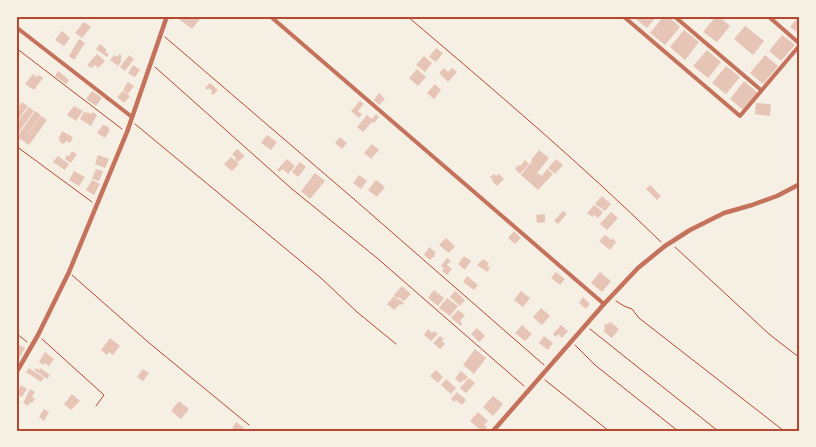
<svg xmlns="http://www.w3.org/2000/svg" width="816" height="447" font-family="'Archivo Narrow',sans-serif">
	<rect width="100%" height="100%" fill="#f6efe4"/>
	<path fill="#e6c5b7" d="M182,16H196L200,19L192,29L179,19Z
		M632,16H657L647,28Z
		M664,16H668L680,27L665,45L650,33Z
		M716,16H718L730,26L717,42L703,32Z
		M799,16H800V34L790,27Z
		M84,22L91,27L82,38L75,33Z
		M745,26L764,41L753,55L734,39Z
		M684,30L699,42L685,60L670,47Z
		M62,31L70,38L64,46L55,40Z
		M782,35L795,45L781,61L769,51Z
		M79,39L85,43L74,60L69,56Z
		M100,44L107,50L105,52L109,54L107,57L96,49Z
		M436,48L443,53L436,62L429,57Z
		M707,50L721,62L708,78L693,66Z
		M97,54L105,61L98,68L95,65L91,68L87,65Z
		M119,54L122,56L120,59L122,60L118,66L110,60L114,55L117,57Z
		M129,55L134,59L125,71L120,67Z
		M765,55L778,66L763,84L750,73Z
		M424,56L432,63L425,72L416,65Z
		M133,65L140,70L135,77L128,73Z
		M726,66L740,77L726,94L712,83Z
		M444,68L448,72L452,68L457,72L448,82L439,73Z
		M417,69L426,77L418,86L409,78Z
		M58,71L69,80L66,84L55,76Z
		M33,74L37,77L39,75L43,78L34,90L25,84Z
		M744,81L758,93L743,110L730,99Z
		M128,82L134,86L128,94L123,90Z
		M210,83L218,90L213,95L211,93L212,91L209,88L208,90L205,88Z
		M435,84L441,90L434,99L427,93Z
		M92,91L102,98L96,106L86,99Z
		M123,91L130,96L124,103L117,97Z
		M379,93L385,99L379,105L374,100Z
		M360,101L364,104L358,111L362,114L359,118L351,111Z
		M22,102L28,106L16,123V110Z
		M756,103L771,104L770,116L755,114Z
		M74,106L83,111L76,121L67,115Z
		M29,107L34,111L16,136V124Z
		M35,111L41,115L23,141L17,137Z
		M84,112L87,113V112L91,114L93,112L97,115L91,126L80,119Z
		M376,114L379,117L374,123L372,122L363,132L357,127L367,115L372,119Z
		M41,116L47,120L29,145L23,141Z
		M103,125L109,127L108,128L110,130L105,138L97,133Z
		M62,131L73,137L70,143L67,141L63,144L60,142L59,138Z
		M267,135L277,142L271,150L261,143Z
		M340,137L347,143L342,149L335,143Z
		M372,144L379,150L371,159L364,153Z
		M237,149L245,156L238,162L235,159L236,158L232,154Z
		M539,150L549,158L534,177L538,173L542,176L547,169L553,174L538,190L521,175L532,161L531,160Z
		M72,151L77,154L71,163L65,159L67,155L69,156Z
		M98,155L109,159L105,168L95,164Z
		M58,156L69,164L65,170L53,162Z
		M231,157L239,164L232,171L224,164Z
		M287,159L295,166L288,174L283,169L279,172L277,170Z
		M556,159L563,165L555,174L548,168Z
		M525,160L529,164L520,174L515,169L518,165L520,166Z
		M300,162L306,167L298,177L292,172Z
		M96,169L103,171L99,181L92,179Z
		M74,171L85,177L79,186L69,180Z
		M315,173L325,181L310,199L301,191Z
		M494,174L496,176L499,174L504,179L497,186L492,181L493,180L490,177Z
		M359,175L367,181L361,189L353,183Z
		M92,180L100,184L94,195L86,190Z
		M376,180L385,187L377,197L368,190Z
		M650,185L661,196L657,200L646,189Z
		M602,196L611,204L605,211L595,204Z
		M594,205L603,212L598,218L594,215L592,217L587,213Z
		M563,211L567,214L558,224L554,221Z
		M611,212L618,218L607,230L600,224Z
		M545,214V222L537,223L536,215Z
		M514,231L521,238L515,244L508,238Z
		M605,235L611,240L612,238L616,242L610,250L599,241Z
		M446,238L455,246L449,253L439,245Z
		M429,247L436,253L434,255L435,256L430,260L424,255Z
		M464,256L471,261L465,270L458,264Z
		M447,258L451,261L447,265L452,269L447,275L442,271L444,268L441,266Z
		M483,259L489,263L487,266L490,268L487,272L477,265Z
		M556,272L565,279L560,285L551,278Z
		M600,272L611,281L602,292L591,283Z
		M467,276L478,285L474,290L463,282Z
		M402,286L411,294L404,301L399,297L398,299L394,295Z
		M434,290L444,298L438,306L428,298Z
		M455,291L465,300L460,306L450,297Z
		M521,291L530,298L523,307L514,300Z
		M394,296L398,300L399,299L404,303L401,305L400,304L394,310L387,304Z
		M583,297L590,304L586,309L579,303Z
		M447,298L458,306L450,316L439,308Z
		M541,308L550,316L542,325L533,317Z
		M458,310L465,315L460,321L462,324L461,326L451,318Z
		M610,322L619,329L612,338L603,331L605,329L604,325L608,324Z
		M522,325L532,334L525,341L515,333Z
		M561,325L568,331L562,338L558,334L556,337L553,334Z
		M477,328L485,336L479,342L471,334Z
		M428,329L432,333L434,331L438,334L431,341L424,335Z
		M440,336L444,339L442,341L445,344L440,349L433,343Z
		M544,336L553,343L548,350L539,343Z
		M110,338L120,346L113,355L109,352L107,355L101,350Z
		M16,343L25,348L16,364Z
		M475,349L486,358L474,374L463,365Z
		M45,352L54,359L49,366L45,363L43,365L39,362Z
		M29,368L44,378L41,382L26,372Z
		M36,368L39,370L40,368L50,375L47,379L34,370Z
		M143,369L149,373L143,381L137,377Z
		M436,370L443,377L438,383L430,376Z
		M461,371L468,377L464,381L463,380L460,383L455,378Z
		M469,378L475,383L466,393L460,388Z
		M446,379L456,388L451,394L441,385Z
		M21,385L27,389L22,397L16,393Z
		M30,389L35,392L32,397L35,399L32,403L30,402L28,406L23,403Z
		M457,392L466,400L462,405L456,400L454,402L451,399Z
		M72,394L80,401L71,410L64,404Z
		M493,396L503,404L493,416L483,407Z
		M179,401L189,409L181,419L171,411Z
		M44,409L49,412L44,421L39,417Z
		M478,412L488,421L484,425L487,427L484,431H482L470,421Z
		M236,422L244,428L243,431H231Z"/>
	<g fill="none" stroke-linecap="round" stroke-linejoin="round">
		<path stroke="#b5482f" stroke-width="1" d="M407,16C493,89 580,163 661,242
			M165,37L355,200L544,365
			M16,48L122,129
			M155,67L292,189L377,258L524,386
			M135,124L321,278L357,312L396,344
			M16,146L92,202
			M675,247L769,334L800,358
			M72,275L148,342L249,425
			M616,301L624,306L632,309L639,318L784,431
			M590,329L718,431
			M16,333L27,342
			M42,339L104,395L96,406
			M575,345L595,365L678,431
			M545,380L609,431"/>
		<path stroke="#c5725c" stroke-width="4" d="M270,16L604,304
			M623,16L740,116L800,45
			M674,16L761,90
			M768,16L800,44
			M16,27L132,117"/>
		<path stroke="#c5725c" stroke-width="4.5" d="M16,373L38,335L69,272L127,132L167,16
			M493,431L604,304L638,268L665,246L690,230L724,213L752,205L777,196L800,184"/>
	</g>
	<rect width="816" height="447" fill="none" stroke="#f6efe4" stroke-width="35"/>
	<rect x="18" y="18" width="780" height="412" fill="none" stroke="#b5482f" stroke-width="2"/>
</svg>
